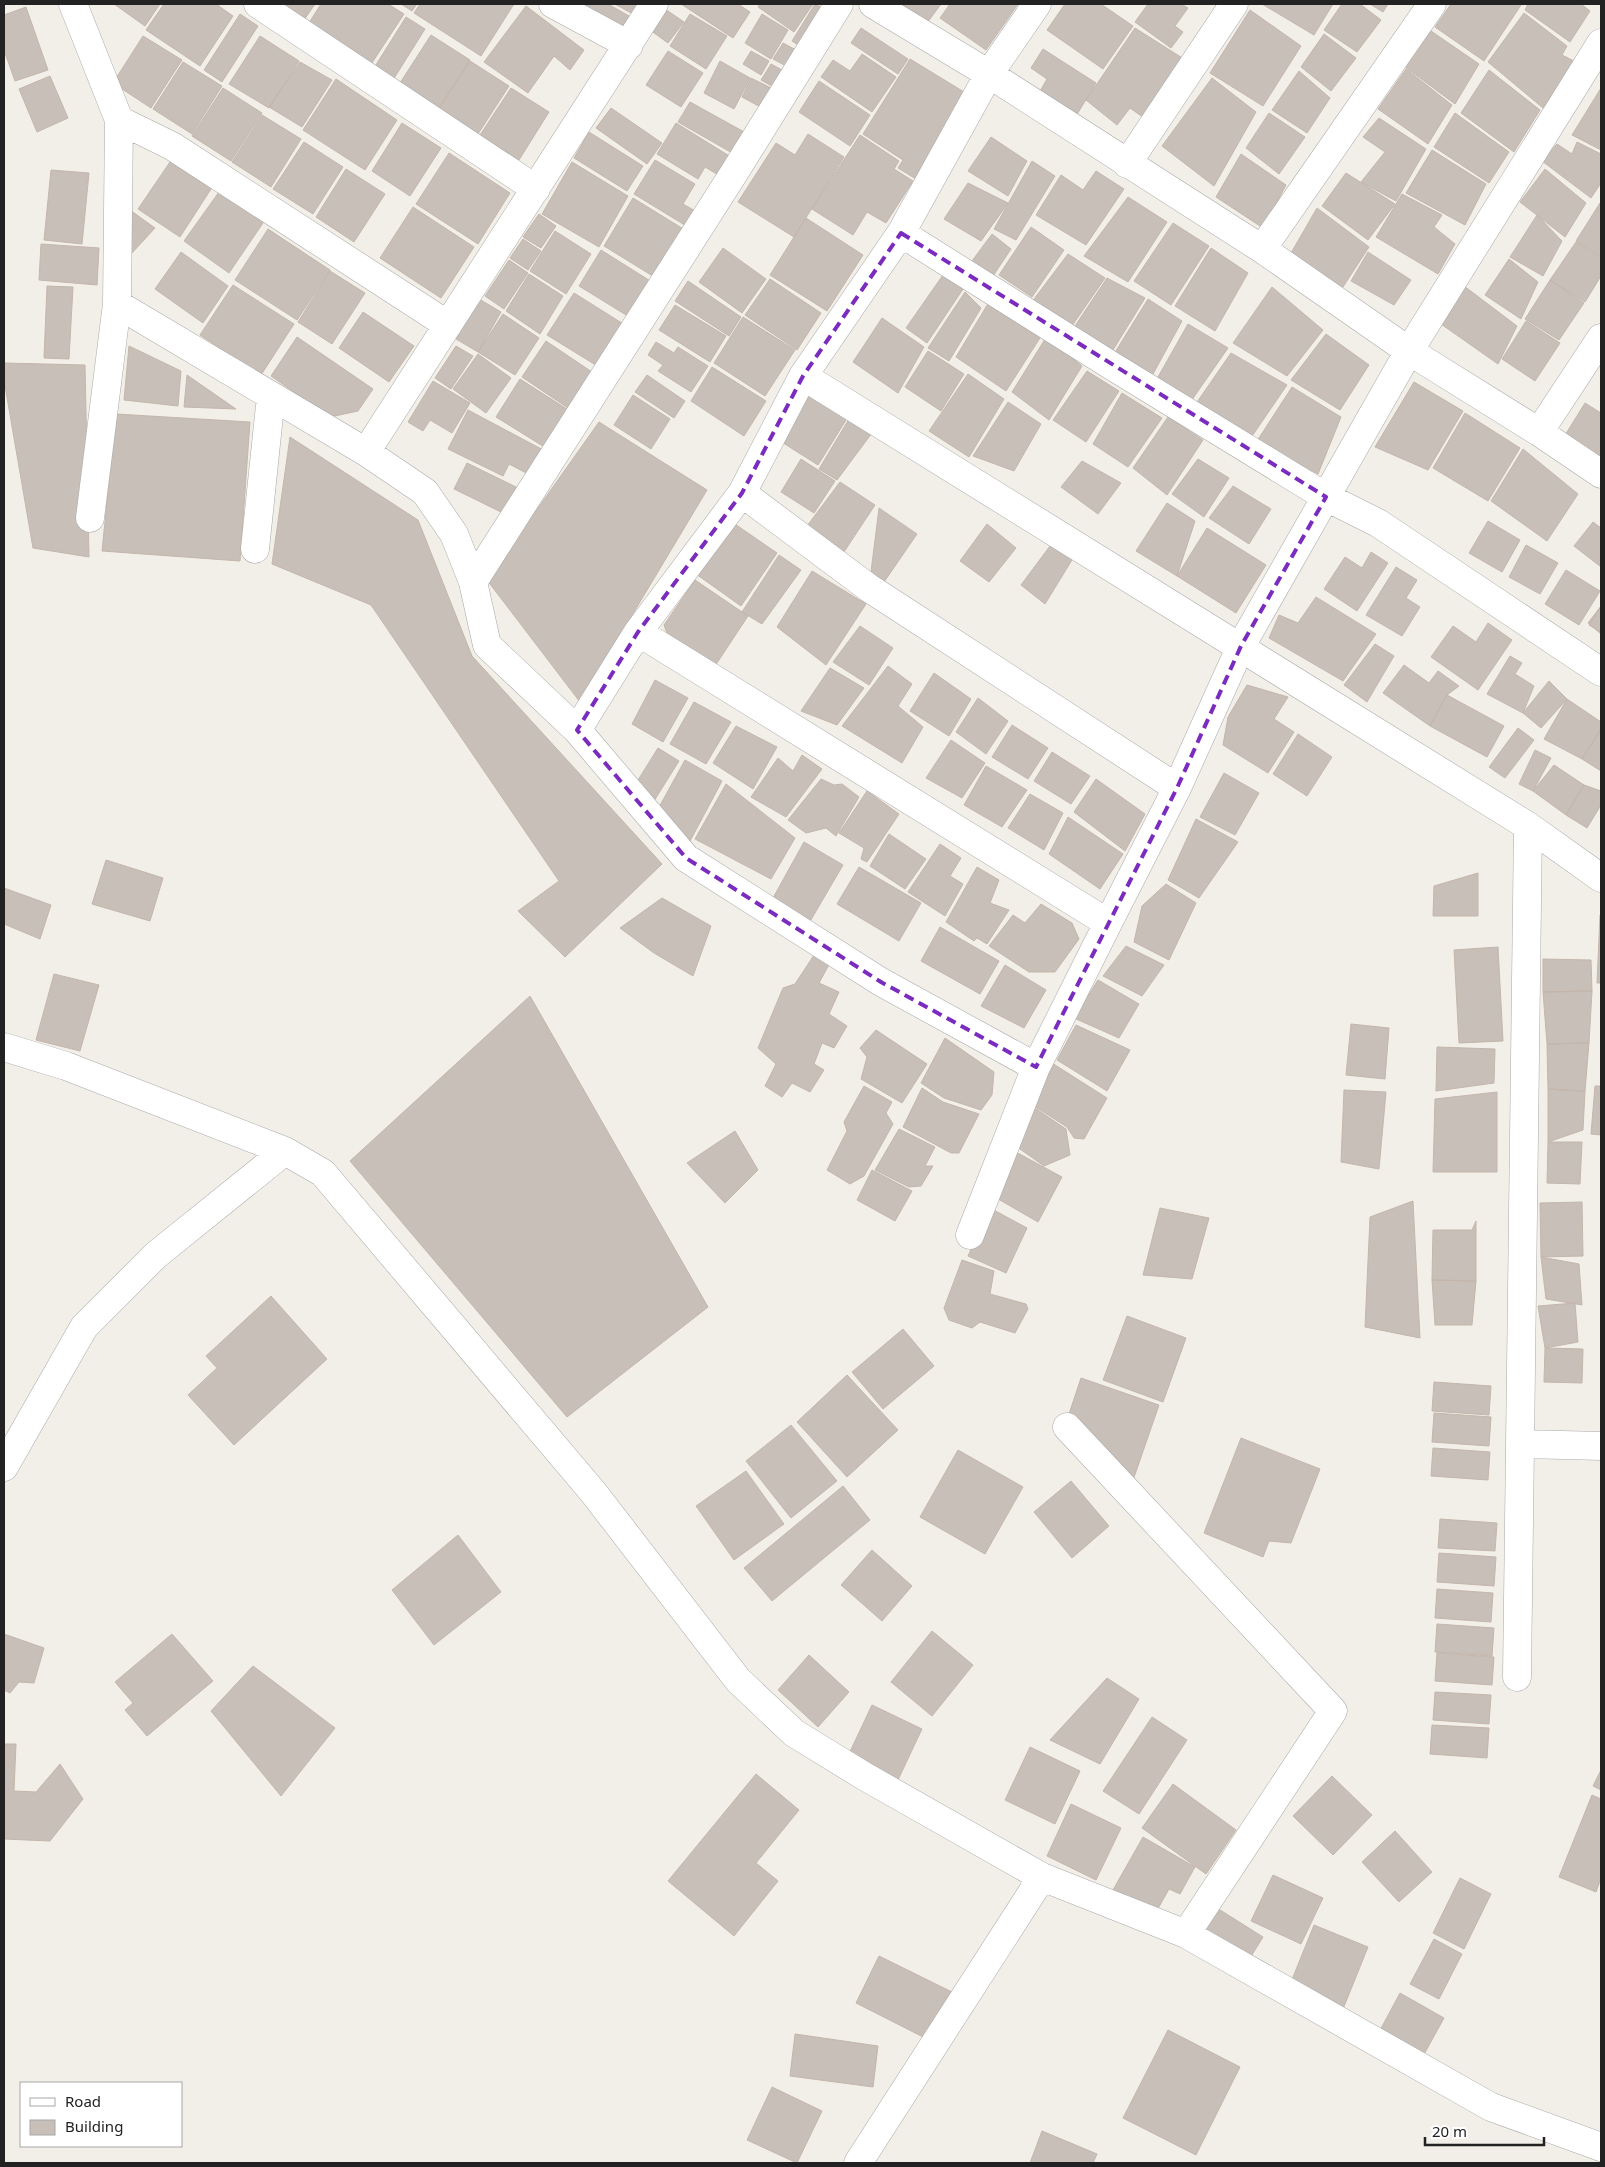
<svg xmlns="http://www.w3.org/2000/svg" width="1605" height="2167" font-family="'Noto Sans',sans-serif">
	<rect width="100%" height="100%" fill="#f2efe9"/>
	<path fill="#c7bfb8" stroke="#c4b6ab" d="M114,4H160L145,26Z
		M164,4H216L233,16L200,66L146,30Z
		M273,4H315L302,23Z
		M321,4H388L404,14L368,69L305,29Z
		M401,4H417L412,11Z
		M420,4H514L481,56L414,13Z
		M585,4H608L629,16L619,32L581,9Z
		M615,4H639L633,14Z
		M681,4H738L750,12L733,38Z
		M760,4H813L794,32L758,7Z
		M815,4L831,13L806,50L792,41Z
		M899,4H941L927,23Z
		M950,4H1018L986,50L940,18Z
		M1065,4H1101L1133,26L1103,69L1047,30Z
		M1148,4H1181L1188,8L1175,26L1183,32L1171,48L1135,22Z
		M1262,4H1333L1314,35Z
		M1342,4H1360L1381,20L1357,52L1324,30Z
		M1370,4H1388L1383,12Z
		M1451,4H1519L1521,5L1484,61L1435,27Z
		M1528,4H1581L1590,11L1570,42L1525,10Z
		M526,6L584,50L570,70L554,56L528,93L484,62Z
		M26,7L48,70L15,81L4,50V15Z
		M665,9L684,22L668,43L650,30Z
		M1250,10L1301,46L1263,106L1210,73Z
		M1524,13L1567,46L1562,55L1574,61L1543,108L1488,62Z
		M240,14L258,26L222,82L204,70Z
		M690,14L727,36L706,69L670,46Z
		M762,14L788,30L771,59L745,43Z
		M406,17L425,29L393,80L374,68Z
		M861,28L908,59L898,74L851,43Z
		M1135,28L1187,61L1147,120L1130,108L1117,125L1086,100Z
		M1431,31L1479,64L1455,104L1405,67Z
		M1324,34L1356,58L1331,91L1301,67Z
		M431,35L470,60L439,108L400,83Z
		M143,36L182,60L151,108L113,83Z
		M260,36L299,61L269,108L229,84Z
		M783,43L798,51L788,67L773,59Z
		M1043,49L1096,83L1076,116L1039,93L1047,79L1031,68Z
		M668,51L703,73L681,107L646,85Z
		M751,51L769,61L761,75L743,64Z
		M862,54L896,77L872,112L821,77L833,60L850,71Z
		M910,59L969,95L916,179L898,168L903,160L863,134Z
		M470,61L509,86L478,134L439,109Z
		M720,61L750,78L734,109L704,93Z
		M183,62L222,86L192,134L153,109Z
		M300,62L332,80L302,127L269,107Z
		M771,64L791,75L781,91L761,80Z
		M1406,69L1452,105L1428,144L1378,109Z
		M1489,70L1540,110L1514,152L1461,113Z
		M1299,71L1330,98L1307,133L1272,110Z
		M50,76L68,118L37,132L19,89Z
		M751,78L775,90L766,110L742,97Z
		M1212,78L1256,112L1214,186L1162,146Z
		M336,79L397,120L365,170L303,130Z
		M819,81L870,115L850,146L799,112Z
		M223,88L262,113L231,161L192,136Z
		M511,88L549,112L519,160L480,135Z
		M1601,88V150L1572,135Z
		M690,102L746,133L734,154L678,122Z
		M611,108L662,143L647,164L596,128Z
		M1269,113L1305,137L1279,174L1246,148Z
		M1455,113L1509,152L1489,183L1434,147Z
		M262,115L301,139L271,187L232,162Z
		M1379,118L1426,149L1396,201L1361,182L1385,152L1363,137Z
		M402,123L441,148L410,196L372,171Z
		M676,123L731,157L720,176L705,167L698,179L657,154Z
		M589,132L643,166L627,191L574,158Z
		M808,134L844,157L794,237L738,202L776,143L795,155Z
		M860,135L899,161L894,169L913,181L886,223L867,212L853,235L812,209Z
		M991,137L1027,161L1008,196L968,171Z
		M304,142L343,167L313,214L273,189Z
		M1577,142L1601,154V183L1591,198L1542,161L1557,144L1572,154Z
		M1432,150L1486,184L1465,225L1406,193Z
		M449,153L510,193L478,244L416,204Z
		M1241,154L1286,185L1263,228L1216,197Z
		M655,160L695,184L683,204L697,212L688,227L634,194Z
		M1032,161L1055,176L1016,240L994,229Z
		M170,162L211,189L180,237L138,209Z
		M572,162L628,196L599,247L542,214Z
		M346,169L385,194L354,242L316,217Z
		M1545,169L1586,203L1565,237L1520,202Z
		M51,170L89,173L82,244L44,240Z
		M1096,171L1124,189L1086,245L1036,215L1061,175L1083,190Z
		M1346,173L1395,204L1368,240L1322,206Z
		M968,183L1008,203L981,241L944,219Z
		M219,192L263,223L229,273L184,241Z
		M1402,194L1442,215L1434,227L1455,244L1438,274L1376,237Z
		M1128,197L1167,222L1128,282L1084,256Z
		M633,198L685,230L656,278L604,246Z
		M1600,203H1601V257L1576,241Z
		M123,205L155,228L120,266Z
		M413,207L474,247L441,298L380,258Z
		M1317,208L1369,247L1341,290L1291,253Z
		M539,214L556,226L541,248L523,237Z
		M1537,215L1562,241L1543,276L1510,257Z
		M806,218L863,255L827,311L770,275Z
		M1173,223L1209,246L1171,305L1134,281Z
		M1031,227L1064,250L1032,297L999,275Z
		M268,229L330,270L297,320L235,280Z
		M555,231L591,254L566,294L530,271Z
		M992,234L1011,249L989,282L966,269Z
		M523,239L541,251L528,270L510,258Z
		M1576,242L1601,258V276L1585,302L1550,280Z
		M41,244L99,248L97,285L39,280Z
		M723,248L766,279L742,313L699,282Z
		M1211,248L1248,273L1215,331L1175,306Z
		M601,250L652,282L631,318L579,286Z
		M181,252L228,286L203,323L155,289Z
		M1368,252L1411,280L1394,305L1351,281Z
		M1068,254L1105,278L1067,333L1028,307Z
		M1509,259L1538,282L1521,319L1485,295Z
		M509,260L528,273L504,309L485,296Z
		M330,271L365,293L332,344L298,322Z
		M529,274L563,296L540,334L506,311Z
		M943,275L963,289L927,343L906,328Z
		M1107,278L1145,298L1108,358L1069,335Z
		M770,279L821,313L797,350L745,315Z
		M1550,280L1584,303L1559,340L1525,319Z
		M688,281L741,317L729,336L675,301Z
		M233,285L294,324L261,375L200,335Z
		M47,286L73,287L69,359L44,358Z
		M1464,286L1517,326L1498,364L1441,324Z
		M1272,287L1323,330L1287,376L1233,343Z
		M965,292L981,308L949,361L928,348Z
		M574,293L625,325L599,367L547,335Z
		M479,299L501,312L478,352L456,339Z
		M1148,299L1182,321L1148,383L1109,362Z
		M989,302L1040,338L1006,391L956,357Z
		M675,305L726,336L710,362L659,330Z
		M363,312L414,346L389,382L339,348Z
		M503,314L539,338L515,375L478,352Z
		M743,317L795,350L765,396L714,363Z
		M882,318L924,347L898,393L853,362Z
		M1526,321L1560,343L1535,381L1502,359Z
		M1188,324L1228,348L1189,404L1154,384Z
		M1326,334L1369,365L1340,410L1291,380Z
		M1047,336L1082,366L1049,420L1012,392Z
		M297,337L373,389L358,411L330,417L271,376Z
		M546,341L595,374L571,410L522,377Z
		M656,342L674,353L678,347L708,366L691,392L658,371L663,365L648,355Z
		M129,346L181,371L178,406L124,400Z
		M456,346L473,356L451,389L435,378Z
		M928,351L964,374L941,411L905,387Z
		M1231,353L1287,385L1248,442L1193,408Z
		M478,354L511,378L486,413L453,389Z
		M4,363L85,365L89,557L33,548L4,380Z
		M712,367L766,401L744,436L691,401Z
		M1087,371L1119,391L1086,442L1053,420Z
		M968,374L1004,399L969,457L929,431Z
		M187,375L236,409L184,407Z
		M647,375L685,401L674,418L635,392Z
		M520,379L570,411L546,448L496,417Z
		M433,381L470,403L452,433L430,420L423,431L408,422Z
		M1414,382L1463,411L1428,470L1375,447Z
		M1292,387L1341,417L1318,474L1257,441Z
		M814,388L851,412L818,465L780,441Z
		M1122,393L1162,418L1128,467L1093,444Z
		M633,395L670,419L651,449L614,425Z
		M1008,402L1041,424L1014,471L973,456Z
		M1585,403L1601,413V468L1562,440Z
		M468,410L547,452L534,477L509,464L503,476L448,449Z
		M1465,413L1520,448L1488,501L1433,468Z
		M116,414L250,422L240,561L102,551Z
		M1168,417L1203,440L1167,495L1133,468Z
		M849,419L872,433L837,480L819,469Z
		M599,422L707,490L580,702L487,580Z
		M290,437L418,520L472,656L662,864L565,957L518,911L559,881L371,605L272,564Z
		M1523,449L1578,494L1547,541L1491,501Z
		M801,459L835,481L814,513L781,492Z
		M1198,459L1229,478L1204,517L1172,494Z
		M1082,461L1121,483L1098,514L1061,487Z
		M467,463L518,488L505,514L454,489Z
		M840,482L875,505L836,564L807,526Z
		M1233,486L1271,509L1249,544L1209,518Z
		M1167,503L1195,521L1177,576L1136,551Z
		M879,508L917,534L884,582L869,588Z
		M1488,521L1520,540L1502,572L1469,553Z
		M732,522L777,553L741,606L696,574Z
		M1593,522L1601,528V567L1574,546Z
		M987,524L1016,548L989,582L960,561Z
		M1207,528L1266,565L1236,613L1177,576Z
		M1053,542L1075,555L1045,604L1021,585Z
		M1526,545L1558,563L1540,594L1509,577Z
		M1371,552L1388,563L1357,611L1324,589L1345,557L1362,568Z
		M779,555L801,570L762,624L742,612Z
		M1396,567L1417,580L1406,598L1420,607L1402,636L1366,615Z
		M1566,570L1600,591L1579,625L1545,604Z
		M812,571L866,604L826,665L777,627Z
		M695,580L748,616L713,669L668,636L664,625Z
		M1316,597L1376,634L1343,681L1269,638L1279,615L1298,623Z
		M1601,606V632L1589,625Z
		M1601,606V634L1588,623Z
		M1488,623L1512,640L1478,690L1431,657L1453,626L1476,642Z
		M860,626L893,648L869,685L833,662Z
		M1375,644L1394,656L1367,702L1344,685Z
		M1510,656L1522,663L1515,674L1534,686L1523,713L1487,694Z
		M1404,665L1429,683L1438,671L1459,686L1447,695L1430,726L1383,693Z
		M888,666L912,684L898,706L923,727L902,763L842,726Z
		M830,668L864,688L837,725L801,711Z
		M934,673L971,699L949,736L910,711Z
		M655,680L688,698L663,742L632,724Z
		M1549,681L1567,699L1541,728L1523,713Z
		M1247,685L1288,697L1274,719L1294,732L1268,773L1223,745L1228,717Z
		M1447,695L1504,726L1487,757L1430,726Z
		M978,698L1008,721L986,754L956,732Z
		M1567,699L1601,722V729L1582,759L1544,739Z
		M694,702L731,722L706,764L670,744Z
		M1012,725L1048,748L1028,779L992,757Z
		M736,726L777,747L753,789L713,763Z
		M1518,728L1534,740L1505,778L1489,767Z
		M1601,729V771L1582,759Z
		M1298,734L1332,757L1307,796L1273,774Z
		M951,740L985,763L962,798L926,778Z
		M658,748L679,761L649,809L633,788Z
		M1535,750L1551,758L1533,791L1519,784Z
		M1052,752L1090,776L1071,804L1034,781Z
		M802,755L822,769L786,817L751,797L778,758L793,771Z
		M685,760L722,781L689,843L658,809Z
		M1554,765L1584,785L1566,815L1533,791Z
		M986,766L1027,790L1002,827L964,805Z
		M1224,773L1259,793L1235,835L1200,817Z
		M821,779L834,785L842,784L859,797L836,836L826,828L806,833L788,820Z
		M1096,779L1145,814L1125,851L1074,812Z
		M726,784L795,838L771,879L695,839Z
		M1584,785L1601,791V805L1587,828L1566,815Z
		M867,791L899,814L867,862L861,859L864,848L839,833Z
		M1030,794L1063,813L1044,850L1008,828Z
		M1068,817L1123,854L1100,889L1049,854Z
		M1196,819L1238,842L1199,898L1168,880Z
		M889,834L926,859L905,889L870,866Z
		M804,842L843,865L805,930L768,907Z
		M940,844L961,858L950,876L963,884L945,916L908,892Z
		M106,860L163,878L150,921L92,904Z
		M859,867L921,903L899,941L837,904Z
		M977,867L999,880L990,903L1009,910L987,944L977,938L974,941L946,922Z
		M1478,873V916H1433L1434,886Z
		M1166,884L1196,903L1169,960L1134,942L1142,906Z
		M4,888L51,905L40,939L4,924Z
		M662,898L711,926L693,976L654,953L620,928Z
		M1041,904L1072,923L1079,939L1055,972H1029L989,946L1013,915L1025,923Z
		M1600,915H1601V983H1597Z
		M940,927L999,961L980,994L921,961Z
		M1126,946L1164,965L1142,996L1103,976Z
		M1498,947L1503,1041L1459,1043L1454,950Z
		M816,952L831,961L819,983L839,992L829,1014L847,1026L834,1048L822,1043L814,1064L824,1070L810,1092L792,1083L782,1097L765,1086L776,1064L758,1048L783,988L795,984Z
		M1543,959L1591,960L1592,991L1543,992Z
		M1005,965L1046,990L1024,1028L981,1006Z
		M54,974L99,985L80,1051L36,1040Z
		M1098,980L1139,1004L1119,1038L1074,1018Z
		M1592,991L1589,1043L1547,1044L1543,992Z
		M530,996L708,1307L567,1417L350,1161Z
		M1351,1024L1389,1028L1385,1079L1346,1075Z
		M1076,1025L1130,1050L1107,1091L1057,1060Z
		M876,1030L927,1064L902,1103L861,1079L867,1057L860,1048Z
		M945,1038L994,1072L992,1095L981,1110L944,1098L921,1083Z
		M1589,1043L1585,1091L1548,1089L1547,1044Z
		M1437,1047L1495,1049L1494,1083L1436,1091Z
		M1052,1063L1107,1098L1084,1139L1074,1138L1067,1127L1031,1104Z
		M864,1086L892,1102L886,1113L893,1124L864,1176L850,1184L827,1170L847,1131L844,1122Z
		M1595,1086H1601V1135L1591,1134Z
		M922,1088L943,1102L979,1114L959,1153H951L903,1127Z
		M1548,1089L1585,1091L1583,1130L1548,1142Z
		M1344,1090L1386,1092L1379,1169L1341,1162Z
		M1497,1092V1172H1433L1435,1099Z
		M1032,1106L1066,1129L1070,1155L1044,1166L1013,1144Z
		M899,1129L935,1147L925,1166H933L921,1186L909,1187L875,1170Z
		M735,1131L758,1170L725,1203L687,1163Z
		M1548,1142H1582L1580,1184L1547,1183Z
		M1014,1151L1062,1177L1038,1222L993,1196Z
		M872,1170L912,1191L895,1221L857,1200Z
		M1413,1201L1420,1338L1365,1327L1370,1217Z
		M1582,1202L1583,1256L1541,1257L1540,1203Z
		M990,1208L1027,1228L1006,1273L968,1256Z
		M1160,1208L1209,1218L1192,1279L1143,1275Z
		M1476,1221V1281L1432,1280L1433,1230H1472Z
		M1541,1257L1579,1264L1582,1305L1546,1299Z
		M962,1260L994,1271L990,1294L1026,1304L1028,1309L1015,1333L980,1322L972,1328L949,1320L944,1308Z
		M1432,1280L1476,1281L1472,1325H1435Z
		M271,1296L327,1359L234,1445L188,1395L217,1368L206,1356Z
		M1575,1303L1578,1342L1545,1348L1538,1306Z
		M1127,1316L1186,1338L1163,1402L1103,1380Z
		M903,1329L934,1366L883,1409L852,1372Z
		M1545,1348L1583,1349L1582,1383L1544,1382Z
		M847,1375L898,1430L847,1477L797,1422Z
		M1081,1378L1159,1405L1131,1486L1067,1420Z
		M1434,1382L1491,1386L1489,1415L1432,1411Z
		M1434,1413L1491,1417L1489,1446L1432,1442Z
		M791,1425L837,1481L791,1518L746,1461Z
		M1241,1438L1320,1469L1291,1543L1269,1541L1263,1557L1204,1533Z
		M1433,1448L1490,1452L1488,1480L1431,1476Z
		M958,1450L1023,1487L985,1554L920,1517Z
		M746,1471L784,1524L734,1560L696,1506Z
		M1071,1481L1109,1526L1072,1558L1034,1512Z
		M843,1486L870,1520L772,1601L744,1568Z
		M1440,1519L1497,1523L1495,1551L1438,1548Z
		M458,1535L501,1592L434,1645L392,1590Z
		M872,1550L912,1586L882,1621L841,1585Z
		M1439,1553L1496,1557L1494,1586L1437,1582Z
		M1437,1589L1493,1593L1491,1622L1435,1618Z
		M1437,1624L1494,1628L1492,1656L1435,1652Z
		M932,1631L973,1665L932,1716L891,1682Z
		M4,1634L44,1648L34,1683L19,1682L10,1693L4,1690Z
		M172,1634L213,1681L147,1736L125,1710L133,1703L115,1682Z
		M1437,1653L1494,1657L1492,1685L1435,1681Z
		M809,1655L849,1692L818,1727L778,1690Z
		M253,1666L335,1728L281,1796L211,1711Z
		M1107,1678L1139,1699L1100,1764L1050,1740Z
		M1435,1692L1491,1695L1489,1724L1433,1720Z
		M872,1705L922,1729L897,1782L847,1758Z
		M1152,1717L1187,1740L1139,1814L1103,1791Z
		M1432,1725L1489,1728L1487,1758L1430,1754Z
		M4,1744H16L14,1791L36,1792L60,1764L83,1799L50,1841L4,1839Z
		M1030,1747L1080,1771L1055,1824L1005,1800Z
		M1601,1770V1790L1593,1786Z
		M756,1774L799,1810L756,1863L778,1881L734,1936L668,1881Z
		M1332,1776L1372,1815L1333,1855L1293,1816Z
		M1173,1784L1236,1830L1206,1874L1142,1828Z
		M1592,1795L1601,1799V1878L1596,1892L1559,1877Z
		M1071,1804L1121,1828L1096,1880L1047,1856Z
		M1395,1831L1432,1872L1399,1902L1362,1862Z
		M1143,1837L1195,1867L1180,1894L1169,1889L1155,1914L1113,1890Z
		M1273,1875L1323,1898L1301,1944L1251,1921Z
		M1460,1878L1491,1894L1464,1949L1433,1933Z
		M1217,1908L1263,1937L1247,1963L1201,1935Z
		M1314,1925L1368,1947L1343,2009L1289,1987Z
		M1434,1939L1462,1954L1439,1999L1410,1984Z
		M879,1956L954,1993L931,2041L856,2003Z
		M1400,1993L1444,2018L1422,2058L1378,2034Z
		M1168,2030L1240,2067L1196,2155L1123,2118Z
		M795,2034L878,2046L873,2087L790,2076Z
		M772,2087L822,2111L797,2163L747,2140Z
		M1042,2131L1097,2154L1093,2163H1030Z"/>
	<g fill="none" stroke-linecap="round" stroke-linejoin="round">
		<defs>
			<path id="minor" d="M73,4L119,120L117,304L366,452L425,492L454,534L473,582L487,645L577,730L686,858L881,982L1036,1067
				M258,4L536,189
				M553,4L629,45
				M873,4L989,74L1262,249L1409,351L1539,432L1601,474
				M119,120L172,146L448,325
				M1127,164L1234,4
				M901,233L1112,366L1326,497L1378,523L1601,672
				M1262,249L1432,4
				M803,376L1528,826L1601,878
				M1539,432L1601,338
				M366,452L654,4
				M742,493L869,588L1177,788
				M90,518L117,304
				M255,549L271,396
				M473,582L734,173L839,4
				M638,632L1108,923L1177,788L1241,646L1409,351L1601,43
				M577,730L638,632L742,493L803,376L901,233L989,74L1037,4
				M4,1047L66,1066L285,1151
				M970,1235L1036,1067L1108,923
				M1067,1427L1333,1711L1186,1934
				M1521,1444L1601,1446
				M4,1467L84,1327L156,1255L285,1151L323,1173L593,1492L738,1680L794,1733L864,1776L1042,1877L1186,1934L1491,2107L1601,2147
				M1517,1677L1528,826
				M858,2163L1042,1877"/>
		</defs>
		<use href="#minor" stroke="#a9a9a9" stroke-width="29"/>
		<use href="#minor" stroke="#fff" stroke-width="28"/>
	</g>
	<path fill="none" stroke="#7b2cbf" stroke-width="4" stroke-dasharray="10 6" stroke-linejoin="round" d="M901,233L1326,497L1241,646L1177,788L1036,1067L881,982L686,858L577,730L638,632L742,493L803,376Z"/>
	<rect width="1605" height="2167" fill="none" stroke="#222222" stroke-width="10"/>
	<rect x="20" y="2082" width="162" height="65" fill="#ffffff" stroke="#a7a7a7"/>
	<rect x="30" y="2098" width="25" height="8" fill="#ffffff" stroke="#a7a7a7"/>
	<text x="65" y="2107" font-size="15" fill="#222222">Road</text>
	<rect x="30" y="2120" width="25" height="15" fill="#c7bfb8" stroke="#a7a7a7"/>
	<text x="65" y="2132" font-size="15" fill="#222222">Building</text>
	<path d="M1425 2137v8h119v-8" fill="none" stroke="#222222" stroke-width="2.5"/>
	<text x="1432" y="2137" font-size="15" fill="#222222" stroke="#ffffff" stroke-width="4" paint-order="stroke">20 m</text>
</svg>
